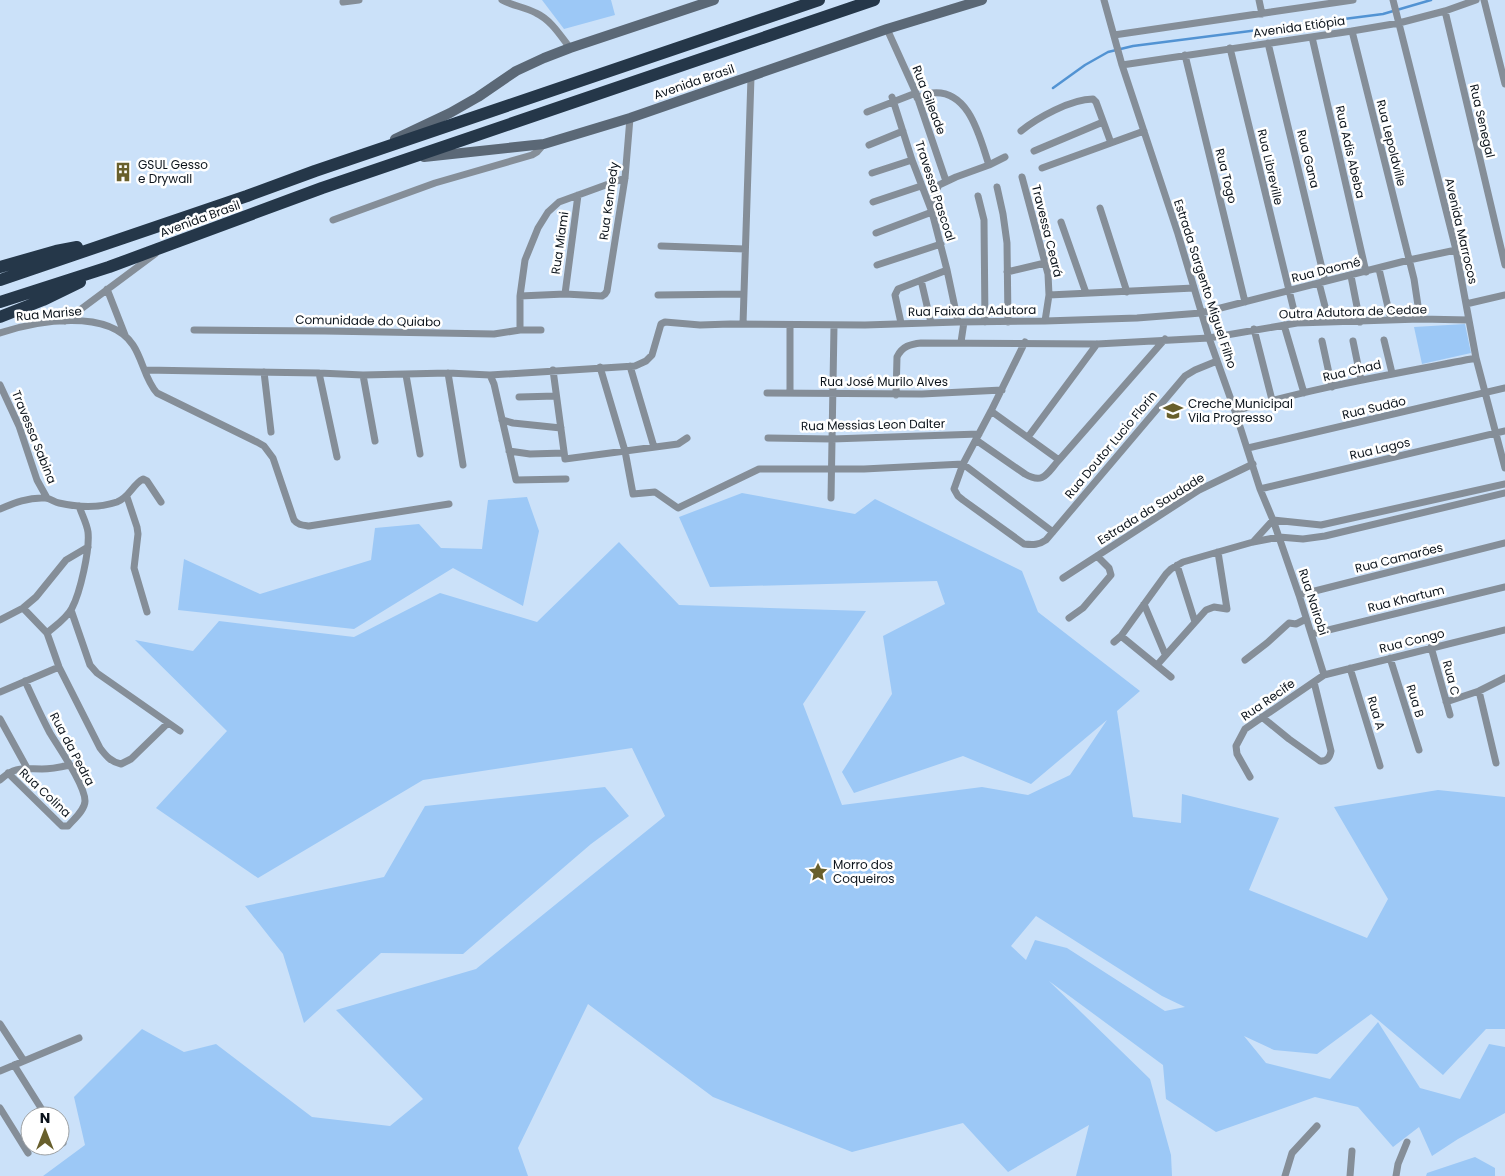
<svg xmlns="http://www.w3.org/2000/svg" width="1505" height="1176" font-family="Poppins,sans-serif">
	<rect width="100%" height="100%" fill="#cbe1f9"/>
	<path fill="#9cc8f6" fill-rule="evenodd" d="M542,0H611L615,15L564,29Z
		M1465,324L1471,353L1422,364L1414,327Z
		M742,493L855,514L875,499L1022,571L1038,612L1140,691L1117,711L1133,817L1181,823L1182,794L1279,818L1249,890L1367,938L1388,899L1334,807L1438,790L1505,797V1029H1486L1443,1075L1371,1014L1317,1054L1274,1050L1244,1036L1266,1063L1330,1079L1378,1022L1420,1088L1460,1099L1489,1044L1505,1047V1113L1458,1139L1432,1156L1419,1127L1393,1147L1358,1107L1315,1097L1216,1132L1166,1099L1163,1065L1049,981L1150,1079L1171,1155L1172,1176H1076L1089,1125L1008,1172L963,1123L852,1152L713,1097L588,1004L518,1148L528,1176H43L85,1145L74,1097L142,1029L184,1052L216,1044L312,1117L390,1126L423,1099L336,1010L476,969L665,816L632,748L423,780L258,878L156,808L227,731L135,640L193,651L219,621L354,637L440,593L537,622L619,542L679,605L866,611L803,704L842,805L982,787L1028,795L1070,775L1107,720L1031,784L963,756L854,793L842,772L892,694L883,636L945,604L937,581L710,587L679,517ZM1036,916L1162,996L1185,1007L1165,1011L1067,948L1035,940L1026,960L1011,946Z
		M527,497L539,531L523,606L453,568L354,629L178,610L184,559L260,594L371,560L375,528L419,524L441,548L482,549L488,500Z
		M605,787L629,816L591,844L463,954L381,953L304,1023L283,954L245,906L384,877L425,806Z
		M1475,1157L1495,1168V1176H1426L1427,1173Z"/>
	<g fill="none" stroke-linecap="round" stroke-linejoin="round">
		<path stroke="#5293d3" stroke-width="2.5" d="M1053,88L1085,65L1108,52L1133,46L1383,14L1431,0"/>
		<path stroke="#858e98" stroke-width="7" d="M502,0C513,6 525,7 536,13C551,20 560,35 570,48
			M1104,0L1122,65L1178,234L1209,338L1235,411L1260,489L1273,520L1299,595L1324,675
			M1259,0L1262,14
			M1393,0L1456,250L1476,358L1505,468
			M1484,0L1505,84
			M343,2L359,0
			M1445,11L1505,265
			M887,29L916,93L946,181
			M1352,31L1414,279L1420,319
			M1114,35L1353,0
			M1312,37L1366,272
			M1268,43L1325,281
			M1230,48L1297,323
			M1185,55L1245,302
			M1122,65L1352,31L1399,23L1445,11L1476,0
			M892,97L912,160L932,212L947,270L958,322
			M917,98C922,96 927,94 932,93C970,89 980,139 989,165
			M867,112L916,93
			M1021,131C1037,118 1071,99 1093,99L1096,102L1111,143
			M869,145L903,131
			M1034,151L1103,122
			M1042,168L1144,131
			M872,173L912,160
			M1022,177L1048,274L1049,295L1045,321
			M997,187L1003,214L1007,243L1008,322
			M978,196L984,220L985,322
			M873,202L921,186
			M1100,208L1127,292
			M333,220L435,183L532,155L537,152L544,144
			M1061,222L1086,293
			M876,233L932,212L936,191L939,185L956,177L989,165L1005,157
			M661,246L745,249
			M877,265L941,244
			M1379,269L1391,320
			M1007,272L1045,263
			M1351,276L1360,322
			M921,280L931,323
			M1319,283L1329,322
			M107,289L125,335
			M565,294L578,195
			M658,295L743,294
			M1049,295L1194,288
			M520,296L525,260L538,228L548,212L559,202L625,178
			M1466,304L1505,295
			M65,321L155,254
			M901,323L895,295L898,289L947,270
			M743,324L751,77
			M1284,325L1304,393
			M1254,329L1272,400
			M194,330L325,331L494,334L520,330H541
			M520,330V296L565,294L602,296L605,294L607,291L625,178L630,118
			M0,333C36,321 108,308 133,345C143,360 145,380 157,393L257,442L264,446L273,458L294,520C298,525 302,525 309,526L449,504
			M1384,340L1392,373
			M1322,341L1332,387
			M1353,341L1361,380
			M961,342L964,322
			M1025,342L991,411L963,464L954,489L958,496L963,500L1024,544C1033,545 1039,545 1046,540L1185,376L1195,370L1217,361
			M630,366L654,447
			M600,367L625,451L633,494L655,492L678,508L759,469H864L963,464L1053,532
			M145,370L319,373L363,375L448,373L490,375L494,384L516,480L566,479
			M553,370L565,459L678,444L687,438
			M264,372L271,432
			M319,373L337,457
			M448,373L463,465
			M363,375L375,441
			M406,375L420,454
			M490,375L635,366L646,361L652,355L661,324L665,322L700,325L730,324L865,325L958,322L1045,321L1137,318L1201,313L1409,260L1456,250
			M0,385L19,426L37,480L47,498
			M767,393L922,394L1002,390
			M790,393V325
			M896,395L897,357C902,346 911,344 921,343L1097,344L1209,338L1297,323L1420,319L1469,320
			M519,397L556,396
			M991,411L1059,460
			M1235,411C1314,387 1395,374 1476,358
			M502,420L513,423L561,428
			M1028,437L1097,344
			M768,438L832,439L979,434
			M976,440L1025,474C1044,485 1047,473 1059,460L1165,339
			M1248,448L1505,388
			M509,451L530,454L564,453
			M1260,489L1505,431
			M127,497L137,527L138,534L134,568L147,612
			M831,498L834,326
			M0,509C14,503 29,497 45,498C50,498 54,502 59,503C77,507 99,508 117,502C130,497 132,485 143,479L147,481L161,502
			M1253,542L1273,520L1321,525L1505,484
			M1177,565L1195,622
			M1063,578L1199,490L1253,464
			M1299,595L1505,543
			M1144,604L1165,654
			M23,608L47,633L59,667L100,748C106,756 111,762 121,764L131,759L168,723
			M71,610L90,665L97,673L180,731
			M1069,618L1083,608L1111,575L1109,568L1097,556
			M0,620L23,608L36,597L66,560L88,547
			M47,633C55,626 67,618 72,608C80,593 90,550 88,532C87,524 82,515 79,506
			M1312,634L1505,587
			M1121,636L1171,677
			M1114,642L1121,636L1166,574L1171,569L1183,562L1253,542L1279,537L1303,539L1325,536L1505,493
			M1431,647L1450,715
			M1390,658L1419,750
			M1245,660L1267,643L1289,623L1296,624L1306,619
			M1157,665L1206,610L1214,607L1227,609L1218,552
			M1350,668L1380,766
			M1479,691L1496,763
			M0,692L59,667
			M1446,702L1479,691L1505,678
			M1262,717L1289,739L1320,761C1327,762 1330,757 1331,751L1314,682
			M0,719L27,768
			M8,773L62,826H68C74,819 85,810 85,801C85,785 59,748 50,733C41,716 33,698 25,681
			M1250,777L1237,754L1236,746L1245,729L1324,675L1505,630
			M0,780C15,766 23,769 42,769C51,769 61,767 70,765
			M0,1024L24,1061
			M14,1065L46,1116
			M0,1071L79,1038
			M0,1108L28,1153
			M60,1138L63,1143
			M1285,1176L1292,1153L1317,1126
			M1350,1176L1352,1151
			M1396,1176L1398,1164L1407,1142"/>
		<path stroke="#5b6876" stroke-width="10" d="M395,139L450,113L478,97L516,71L544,58L570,48L714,0
			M424,157L544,144L630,118L887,29L982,0"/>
		<path stroke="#253749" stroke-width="12" d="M0,267L56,251L77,247
			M0,280L247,196L315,171L819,0
			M0,302L109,267L322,188L874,0
			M0,317L43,300L80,282"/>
	</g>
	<defs>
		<symbol id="building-bare" viewBox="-9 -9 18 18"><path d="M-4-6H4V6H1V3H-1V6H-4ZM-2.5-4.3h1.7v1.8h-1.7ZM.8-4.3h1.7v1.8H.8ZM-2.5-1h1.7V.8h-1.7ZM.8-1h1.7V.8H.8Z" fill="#685f2c" stroke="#fff" stroke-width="2.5" paint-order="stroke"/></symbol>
		<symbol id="school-bare" viewBox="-9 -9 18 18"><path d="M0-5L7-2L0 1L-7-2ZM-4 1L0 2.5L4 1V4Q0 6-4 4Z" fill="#685f2c" stroke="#fff" stroke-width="2.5" paint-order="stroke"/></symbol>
		<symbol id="sight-bare" viewBox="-9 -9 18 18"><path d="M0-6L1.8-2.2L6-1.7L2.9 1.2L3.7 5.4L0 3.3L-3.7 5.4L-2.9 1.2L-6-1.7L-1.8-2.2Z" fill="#685f2c" stroke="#fff" stroke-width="2.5" paint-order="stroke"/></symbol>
	</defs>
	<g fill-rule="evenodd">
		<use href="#building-bare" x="109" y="158" width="28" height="28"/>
		<use href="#school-bare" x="1159" y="397" width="28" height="28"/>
		<use href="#sight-bare" x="804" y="858" width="28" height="28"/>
	</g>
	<g text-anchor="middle" stroke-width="5" stroke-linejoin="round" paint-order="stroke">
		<g font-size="12" fill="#0b131b" stroke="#fff">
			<text transform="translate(1299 27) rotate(-8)" y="4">Avenida Etiópia</text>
			<text transform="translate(694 82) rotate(-19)" y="4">Avenida Brasil</text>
			<text transform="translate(929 100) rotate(69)" y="4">Rua Gileade</text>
			<text transform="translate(1482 121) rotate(77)" y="4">Rua Senegal</text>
			<text transform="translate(1391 143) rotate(76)" y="4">Rua Lepoldville</text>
			<text transform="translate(1350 152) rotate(77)" y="4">Rua Adis Abeba</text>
			<text transform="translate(1308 159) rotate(76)" y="4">Rua Gana</text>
			<text transform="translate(1270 167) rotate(77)" y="4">Rua Libreville</text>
			<text transform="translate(1226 176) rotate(76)" y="4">Rua Togo</text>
			<text transform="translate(935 191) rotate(72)" y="4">Travessa Pascoal</text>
			<text transform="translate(609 201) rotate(-82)" y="4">Rua Kennedy</text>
			<text transform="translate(200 219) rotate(-20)" y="4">Avenida Brasil</text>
			<text transform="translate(1047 231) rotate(76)" y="4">Travessa Ceará</text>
			<text transform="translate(1461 231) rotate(77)" y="4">Avenida Marrocos</text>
			<text transform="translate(560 243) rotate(-82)" y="4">Rua Miami</text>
			<text transform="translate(1326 270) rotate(-14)" y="4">Rua Daomé</text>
			<text transform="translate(1205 284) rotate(72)" y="4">Estrada Sargento Miguel Filho</text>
			<text transform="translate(972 311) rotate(-1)" y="4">Rua Faixa da Adutora</text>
			<text transform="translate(1353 312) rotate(-2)" y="4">Outra Adutora de Cedae</text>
			<text transform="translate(49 314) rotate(-5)" y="4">Rua Marise</text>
			<text transform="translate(368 321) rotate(1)" y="4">Comunidade do Quiabo</text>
			<text transform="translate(1352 371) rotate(-13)" y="4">Rua Chad</text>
			<text x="884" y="386">Rua José Murilo Alves</text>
			<text transform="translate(1374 408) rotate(-13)" y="4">Rua Sudão</text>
			<text transform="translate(873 425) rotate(-1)" y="4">Rua Messias Leon Dalter</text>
			<text transform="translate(34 437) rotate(68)" y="4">Travessa Sabina</text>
			<text transform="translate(1111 445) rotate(-50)" y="4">Rua Doutor Lucio Florin</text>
			<text transform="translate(1380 449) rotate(-13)" y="4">Rua Lagos</text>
			<text transform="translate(1151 509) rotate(-32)" y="4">Estrada da Saudade</text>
			<text transform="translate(1399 558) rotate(-14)" y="4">Rua Camarões</text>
			<text transform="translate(1406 599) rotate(-14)" y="4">Rua Khartum</text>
			<text transform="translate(1313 602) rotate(72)" y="4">Rua Nairobi</text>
			<text transform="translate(1412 641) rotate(-14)" y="4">Rua Congo</text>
			<text transform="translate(1451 678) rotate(75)" y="4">Rua C</text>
			<text transform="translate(1268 700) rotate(-35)" y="4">Rua Recife</text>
			<text transform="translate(1415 701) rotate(73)" y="4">Rua B</text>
			<text transform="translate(1376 713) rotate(73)" y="4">Rua A</text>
			<text transform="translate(72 749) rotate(62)" y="4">Rua da Pedra</text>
			<text transform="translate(45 793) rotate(43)" y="4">Rua Colina</text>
		</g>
		<g font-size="12" fill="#0b131b" stroke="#fff" text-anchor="start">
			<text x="138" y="169">GSUL Gesso<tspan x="138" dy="14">e Drywall</tspan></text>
			<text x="1188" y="408">Creche Municipal<tspan x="1188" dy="14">Vila Progresso</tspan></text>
			<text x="833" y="869">Morro dos<tspan x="833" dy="14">Coqueiros</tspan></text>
		</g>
	</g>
	<g transform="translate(45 1131)"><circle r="24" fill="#ffffff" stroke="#9da1a4"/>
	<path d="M0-4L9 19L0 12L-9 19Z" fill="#685f2c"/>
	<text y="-8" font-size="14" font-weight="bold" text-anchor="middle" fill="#0b131b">N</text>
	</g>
</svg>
